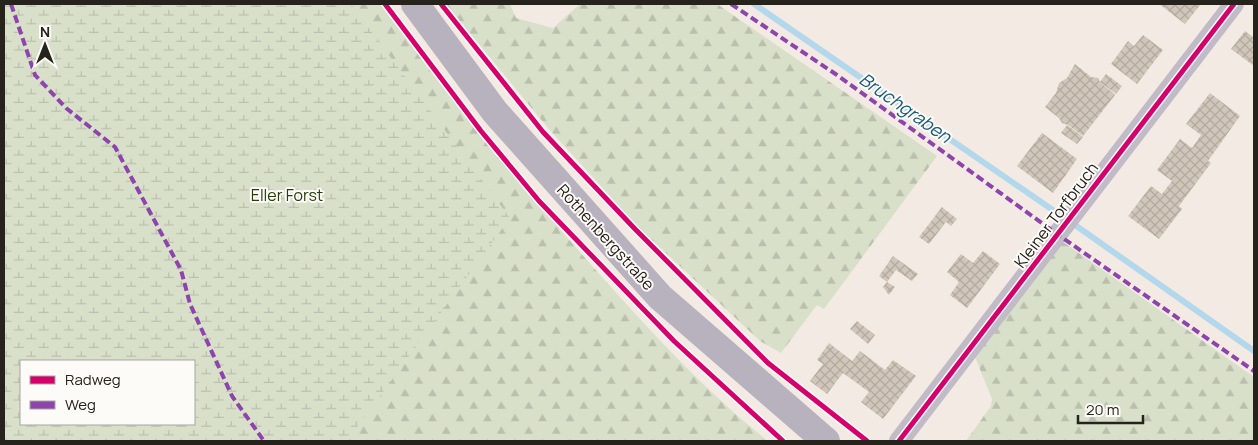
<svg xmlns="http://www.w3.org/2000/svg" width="1258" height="445" font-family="Manrope,sans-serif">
	<defs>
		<pattern id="forest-firs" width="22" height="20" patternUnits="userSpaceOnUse" patternTransform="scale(1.25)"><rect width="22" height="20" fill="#d9e0ca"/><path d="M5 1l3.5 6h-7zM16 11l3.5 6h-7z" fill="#bac0ad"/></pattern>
		<pattern id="wetland-marsh" width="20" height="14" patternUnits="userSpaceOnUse" patternTransform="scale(1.25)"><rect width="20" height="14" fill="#d9e0ca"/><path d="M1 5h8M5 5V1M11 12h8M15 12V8" fill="none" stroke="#bac0ad"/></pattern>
		<pattern id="building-cross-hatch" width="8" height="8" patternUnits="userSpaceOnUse" patternTransform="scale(1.25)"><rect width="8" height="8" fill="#d1c6ba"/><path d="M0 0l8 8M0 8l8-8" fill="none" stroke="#b3aa9f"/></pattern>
	</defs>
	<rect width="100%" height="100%" fill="#f3ebe3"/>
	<path fill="url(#forest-firs)" fill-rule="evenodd" d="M4,4H382C444,93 514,177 586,259C643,323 701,388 768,441H4ZM21,361H194V424H21Z
		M446,4H510L516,18L553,28L580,4H717L937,156L824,309L817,305L781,353L760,341L637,226L547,127Z
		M1059,239L1254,377V441H966L991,406L992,399L975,357Z"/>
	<path fill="url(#wetland-marsh)" fill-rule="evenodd" d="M4,4H351L510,218L347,441H4ZM21,361H194V424H21Z"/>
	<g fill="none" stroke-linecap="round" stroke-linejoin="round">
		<path stroke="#b3d7eb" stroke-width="6" d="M754,4L1057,213
			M1075,225L1254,351"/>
	</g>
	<path fill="url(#building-cross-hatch)" d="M1159,4H1201L1185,24Z
		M1245,31L1253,37L1254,36V66L1231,49Z
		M1143,35L1163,50L1137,84L1111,64L1128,41L1134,46Z
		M1075,64L1091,77L1098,78L1100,82L1106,74L1122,86L1116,94L1100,82L1115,95L1083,136L1068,125L1062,123L1059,118L1045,107L1056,93L1059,83L1067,78Z
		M1210,93L1240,116L1208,161L1211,163L1179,206L1182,209L1159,239L1128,216L1151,186L1162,194L1172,181L1157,170L1180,139L1192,148L1201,135L1186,124Z
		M1067,125L1083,137L1077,144L1061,133Z
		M1042,133L1077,159L1053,193L1017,166Z
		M942,207L957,219L951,226L946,222L929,244L919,237Z
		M983,251L1000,264L967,308L950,295L959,282L947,272L961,254L973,263Z
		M893,256L918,274L912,281L896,270L887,282L879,276Z
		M887,282L895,287L889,295L883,287Z
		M857,321L875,335L868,344L850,329Z
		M829,343L852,361L860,351L885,370L893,360L916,376L883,419L861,402L869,392L843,373L827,394L810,381L823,364L817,360Z"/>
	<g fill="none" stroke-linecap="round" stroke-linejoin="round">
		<path stroke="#c0bbc6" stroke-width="20" d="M899,441L1234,4"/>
		<path stroke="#b8b1be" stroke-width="28" d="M415,4L495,112L660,297L826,441"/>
		<path stroke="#8e44ad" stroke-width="4" stroke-dasharray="8 4" stroke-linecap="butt" d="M11,4L35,75L66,108L115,147L181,270L190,304L232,396L264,441
			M731,4L837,75L1057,234L1254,371"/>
		<defs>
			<path id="cycleway" d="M385,4L481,131L539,201L674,341L783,441
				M441,4L543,132L635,229L768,363L867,441
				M899,441L1234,4"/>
		</defs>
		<use href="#cycleway" stroke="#fdfbf8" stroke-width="8"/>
		<use href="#cycleway" stroke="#d6006c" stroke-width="5"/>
	</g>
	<g text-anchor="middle" stroke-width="4" stroke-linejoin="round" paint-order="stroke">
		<g font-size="16" fill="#273f0a" stroke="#fdfbf8">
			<text x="287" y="201">Eller Forst</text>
		</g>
		<g font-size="16" fill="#26221c" stroke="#fdfbf8">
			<text transform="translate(1056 215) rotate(-53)" y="6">Kleiner Torfbruch</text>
			<text transform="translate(606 237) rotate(48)" y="6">Rothenbergstraße</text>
		</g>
		<g font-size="18" font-style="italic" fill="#195b7b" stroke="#fdfbf8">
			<text transform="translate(905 108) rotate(35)" y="6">Bruchgraben</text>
		</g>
	</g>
	<rect width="1258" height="445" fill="none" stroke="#26221c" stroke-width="10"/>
	<rect x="20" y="360" width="175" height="65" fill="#fdfbf8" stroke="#a7a4a0"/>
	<rect x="30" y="376" width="25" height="8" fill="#d6006c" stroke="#a7a4a0"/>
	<text x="65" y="385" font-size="15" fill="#26221c">Radweg</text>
	<rect x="30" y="401" width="25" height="8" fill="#8e44ad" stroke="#a7a4a0"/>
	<text x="65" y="410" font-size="15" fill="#26221c">Weg</text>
	<g transform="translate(45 45)" stroke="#fdfbf8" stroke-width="4" paint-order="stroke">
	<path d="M0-4L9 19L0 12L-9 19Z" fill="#26221c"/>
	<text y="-8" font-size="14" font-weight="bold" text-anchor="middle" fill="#26221c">N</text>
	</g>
	<path d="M1078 415v8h65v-8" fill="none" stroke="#26221c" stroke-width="2.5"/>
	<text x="1086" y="415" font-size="15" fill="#26221c" stroke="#fdfbf8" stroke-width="4" paint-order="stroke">20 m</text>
</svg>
